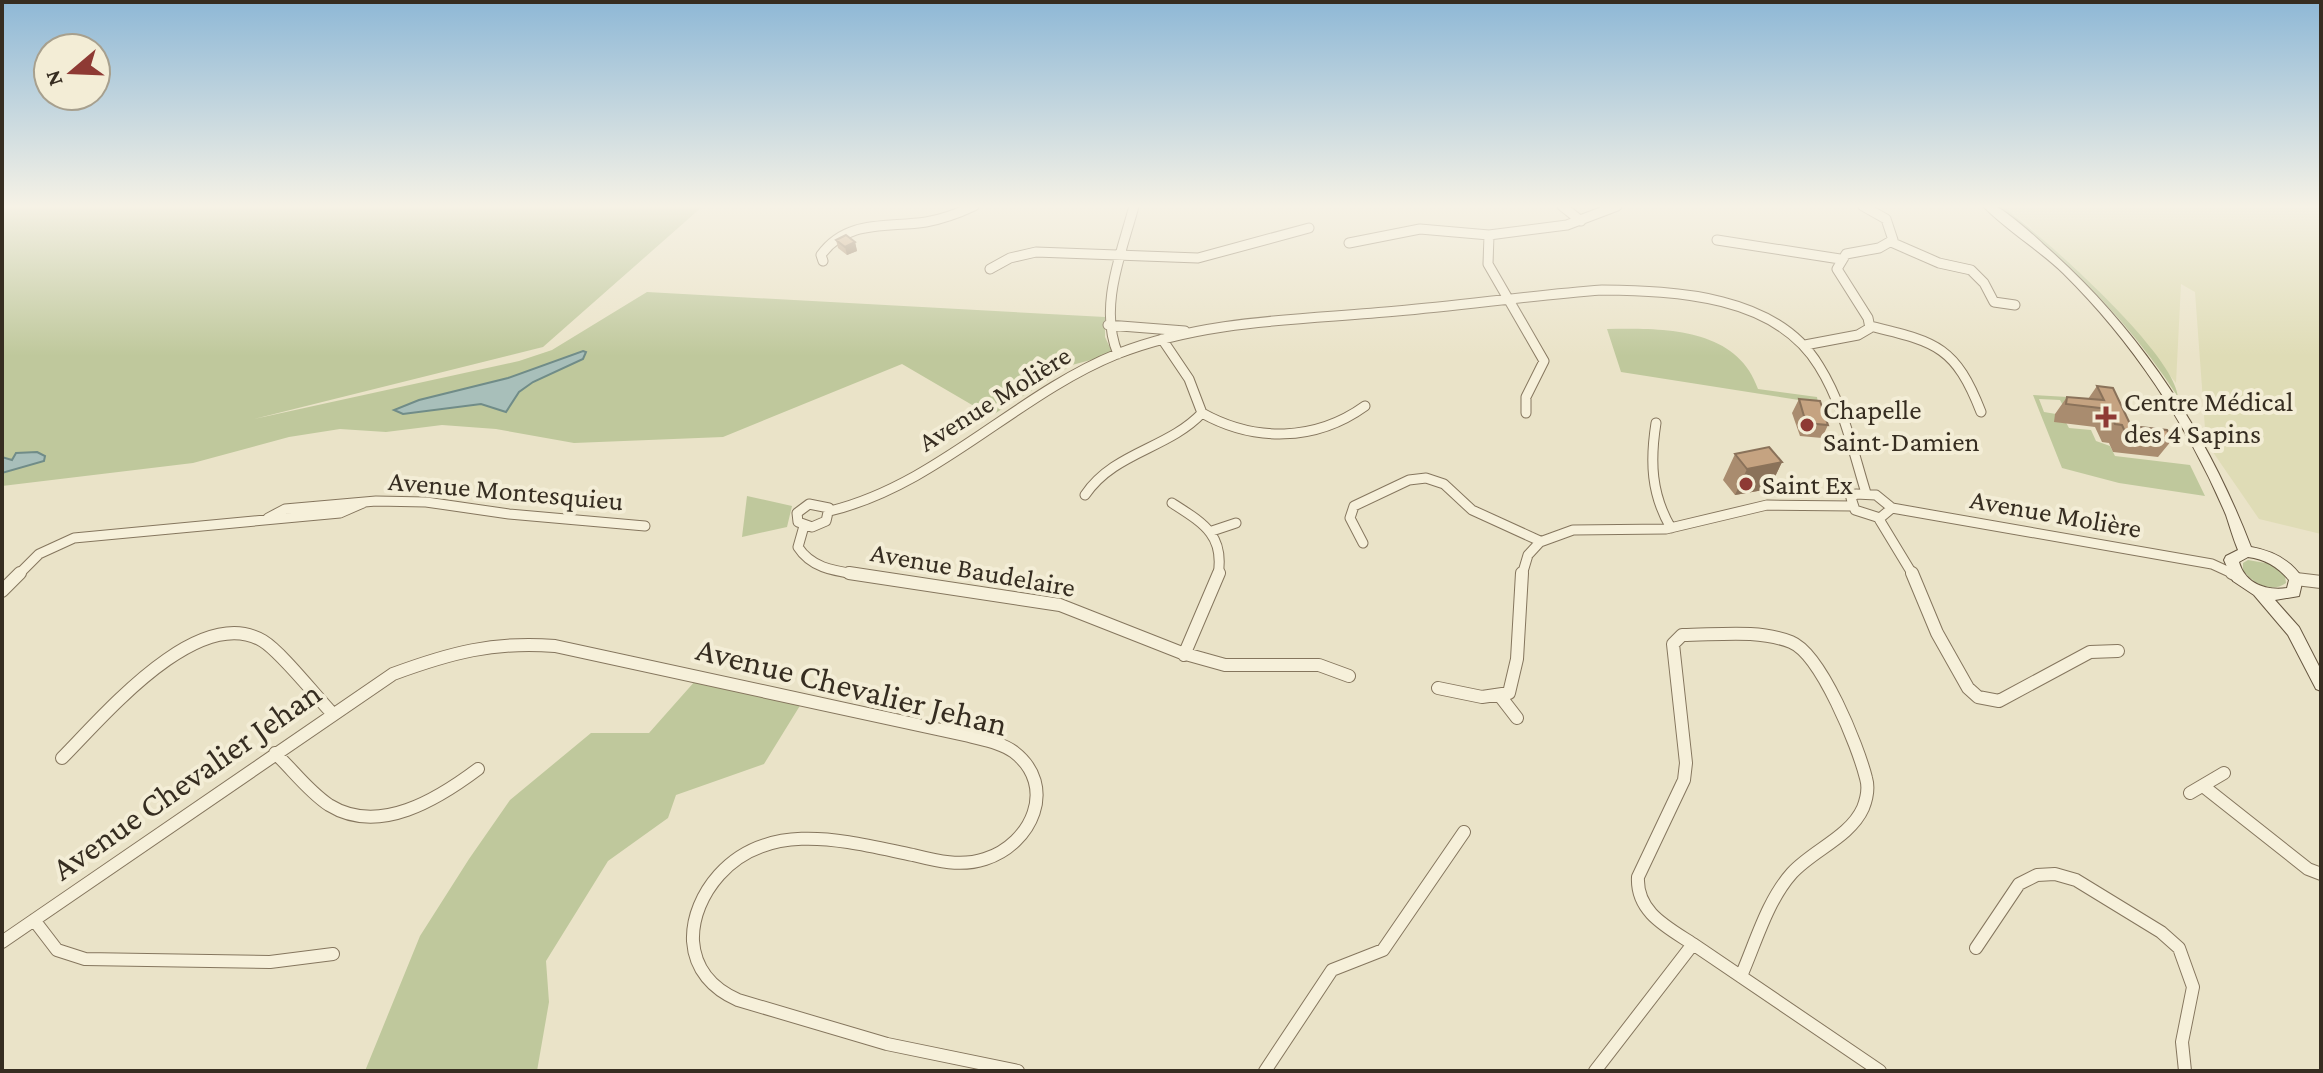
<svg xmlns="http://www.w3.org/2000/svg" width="2323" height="1073" font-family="'Crimson Pro',serif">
	<rect width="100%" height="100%" fill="#eae3c8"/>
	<path fill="#dfdcb6" d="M2002,206H2321V534L2259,519L2206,442L2195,292L2181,284L2176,383L2133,329L2028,225Z"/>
	<path fill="#bfc89c" d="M2,206H703L543,347L254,419L519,361L552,350L647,292L1105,317V337L1113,354L1072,365L991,416L902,364L723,437L574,443L496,429L442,425L386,432L340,429L289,437L193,463L2,486Z
		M1993,206H2002C2041,235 2174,352 2178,397C2129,321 2066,258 1993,206Z
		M1607,329C1662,328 1737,327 1758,389L1817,397L1818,403L1621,372Z
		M2033,395L2068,397L2067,413L2060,400L2039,399L2044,412L2062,415L2069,428L2091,430L2096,441L2110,446L2115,456L2190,465L2205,496L2119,483L2062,468Z
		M747,496L792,506L787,527L742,537Z
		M2248,560L2271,564L2285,576L2286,583C2271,594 2252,583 2243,570V563Z
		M696,680L801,704L764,764L676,795L668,818L608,861L546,961L549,1002L537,1071H365L420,936L469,859L510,800L591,733H649Z"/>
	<path fill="#a8bfba" stroke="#708c88" stroke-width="2" d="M583,351L586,352L583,359L533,382L519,392L506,412L481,404L403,414L394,410L419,400L508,378Z
		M37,452L45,456L44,461L2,473V457L12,460L16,453Z"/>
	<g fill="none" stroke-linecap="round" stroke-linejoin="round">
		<defs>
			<path id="minor-far1" d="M1562,206L1581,221
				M1717,240L1840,259
				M1891,242L1939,263L1971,270L1984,283L1994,302L2015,305
				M1349,243L1420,229L1489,235
				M823,261L821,255C847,219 887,228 926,222C943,219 959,213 974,206
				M990,269L1010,258L1036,252L1198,258L1309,228
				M1108,325L1185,331
				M1870,326C1935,342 1955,345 1981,412
				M1805,345L1858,335L1870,328L1868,318L1837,269L1846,254L1879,248L1893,240L1886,219L1863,206
				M1118,354C1098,307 1122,252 1134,206
				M1202,413C1254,442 1315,442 1365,406
				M1526,413V397L1544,361L1488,264L1489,235L1567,225L1617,206
				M1656,423C1650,461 1651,494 1671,528
				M1856,494L1876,495L1892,508L1880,518L1855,510L1851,498Z
				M1085,495C1114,452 1168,449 1202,413L1189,379L1162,339
				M1172,503C1203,523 1225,535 1218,575
				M809,504L829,508L826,521L812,527L798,522L797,513Z
				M1892,508L2212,564L2236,575
				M830,511C937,485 1016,395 1117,354C1206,319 1303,320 1397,311C1466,305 1534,295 1602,290C1676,291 1776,295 1819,366C1843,404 1853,451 1866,493
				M268,518L285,509L376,501L426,502L509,514L645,526
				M1879,519L1913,575
				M804,526L798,547C812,569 836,571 861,575
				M1212,531L1236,523
				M1363,543L1350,518L1354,506L1409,480L1426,478L1444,484L1472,510L1540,541
				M18,575L39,554L74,538L340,513L363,503
				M1522,575L1528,555L1540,542L1573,530L1666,529L1767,505L1853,506"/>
			<path id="minor" d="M849,573L1060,605L1182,653L1225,665H1319L1349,676
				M1912,573L1937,633L1968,688L1978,697L1999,701L2090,652L2118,651
				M2232,573L2236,575
				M2296,579L2321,582
				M2,591L20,573
				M1184,655L1219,573
				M1438,688L1482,697L1509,693L1517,659L1522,573
				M1500,696L1517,718
				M275,753C293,770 308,791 329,805C379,836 438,799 478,769
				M62,758C102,718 198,602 263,641C281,652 314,694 331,712
				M2203,786L2308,869L2321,874
				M2190,793L2224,773
				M34,920L57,950L85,959L270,962L333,954
				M2,942L393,674C450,653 494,641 555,646L969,736C984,740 1002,743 1014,752C1058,786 1032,844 985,859C961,867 937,861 913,855C849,842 770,818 719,875C703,893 692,917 693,941C695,970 713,989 738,1000L887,1044L1018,1071
				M1693,944C1667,927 1636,912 1638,877L1684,780L1686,763L1673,644L1682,635C1717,635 1758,629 1791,642C1821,654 1858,746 1866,778C1869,788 1867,798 1863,808C1850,837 1813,850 1792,873C1767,901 1756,942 1741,976
				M1976,948L2019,884L2037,875L2055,874L2076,880L2161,932L2179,948L2193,987L2182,1042L2185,1071
				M1265,1071L1332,970L1383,950L1464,832
				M1595,1071L1693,944L1880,1071"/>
			<path id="secondary" d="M1983,206C1987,206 1991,205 1995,206C2005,210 2034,235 2043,244C2138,327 2206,430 2251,547C2273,551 2291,560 2303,579L2299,596L2275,600L2299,627L2321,670V691L2316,689L2288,635L2254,595L2233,581L2224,560L2226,556L2238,550C2233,538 2230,527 2226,515C2188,425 2132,341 2063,273C2038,249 2006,230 1983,206ZM2248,557C2265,559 2278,567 2289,580L2287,588C2267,591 2245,584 2239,562Z"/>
		</defs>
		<use href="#minor-far1" stroke="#85765e" stroke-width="11"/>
		<use href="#minor" stroke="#85765e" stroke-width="14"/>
		<use href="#secondary" stroke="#675741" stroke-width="2"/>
		<use href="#minor-far1" stroke="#f6f0da" stroke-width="9"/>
		<use href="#minor" stroke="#f6f0da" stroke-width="12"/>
		<use href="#secondary" fill="#f6f0da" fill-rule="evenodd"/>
	</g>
	<path fill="#a98c6f" d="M836,240L855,242L857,251L847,255L838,248Z
		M2097,386L2131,426L2172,440L2158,457L2113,452L2109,443L2102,442L2095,427L2054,422L2055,414L2067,397L2088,399Z
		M1799,399L1828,425L1822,438L1800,436L1792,413Z
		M1735,454L1782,462L1769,489L1735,495L1723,480Z"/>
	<path fill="#8a725a" d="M855,242L857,251L847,255L845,247Z
		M1782,462L1769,489L1735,495L1747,469Z"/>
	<path fill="#c5a381" stroke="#8a725a" stroke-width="2" d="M846,235L855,242L845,247L836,240Z
		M2097,386L2113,388L2131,426L2167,430L2172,440L2126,434L2122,425L2115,424L2108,409L2066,404L2067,397L2104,400Z
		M1799,399L1820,401L1828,425L1806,423Z
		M1769,447L1782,462L1747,469L1735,454Z"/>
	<linearGradient id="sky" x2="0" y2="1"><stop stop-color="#8eb8d6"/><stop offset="0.58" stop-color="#f6f2e6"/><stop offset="1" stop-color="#f6f2e6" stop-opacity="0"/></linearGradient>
	<rect width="2323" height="356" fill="url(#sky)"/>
	<g fill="#8e3a34" stroke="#f3edd6" stroke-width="3">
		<path d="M2102 405h8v8h8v8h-8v8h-8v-8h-8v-8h8z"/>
		<circle cx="1807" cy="425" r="8"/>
		<circle cx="1746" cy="484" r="8"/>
	</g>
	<g text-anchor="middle" stroke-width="8" stroke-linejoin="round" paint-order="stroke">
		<g font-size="28" fill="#362d21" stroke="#f3edd6">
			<text transform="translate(994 398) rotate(-32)" y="10">Avenue Molière</text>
			<text transform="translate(506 490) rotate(5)" y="10">Avenue Montesquieu</text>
			<text transform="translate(2056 513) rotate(10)" y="10">Avenue Molière</text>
			<text transform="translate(973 569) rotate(10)" y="10">Avenue Baudelaire</text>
		</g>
		<g font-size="28" fill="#362d21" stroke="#f3edd6" text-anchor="start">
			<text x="2124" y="411">Centre Médical<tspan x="2124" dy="32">des 4 Sapins</tspan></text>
			<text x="1823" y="419">Chapelle<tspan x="1823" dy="32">Saint-Damien</tspan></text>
			<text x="1762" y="494">Saint Ex</text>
		</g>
		<g font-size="34" fill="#362d21" stroke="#f3edd6">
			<text transform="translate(852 686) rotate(14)" y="12">Avenue Chevalier Jehan</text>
			<text transform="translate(186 780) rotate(-35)" y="12">Avenue Chevalier Jehan</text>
		</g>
	</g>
	<rect width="2323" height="1073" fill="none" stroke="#362d21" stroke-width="8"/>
	<g transform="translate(72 72) rotate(251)"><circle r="38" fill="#f3edd6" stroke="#a7a08e" stroke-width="2"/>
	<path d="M0-6L14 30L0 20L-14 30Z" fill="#8e3a34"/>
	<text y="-12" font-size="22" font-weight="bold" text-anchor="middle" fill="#362d21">N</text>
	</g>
</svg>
